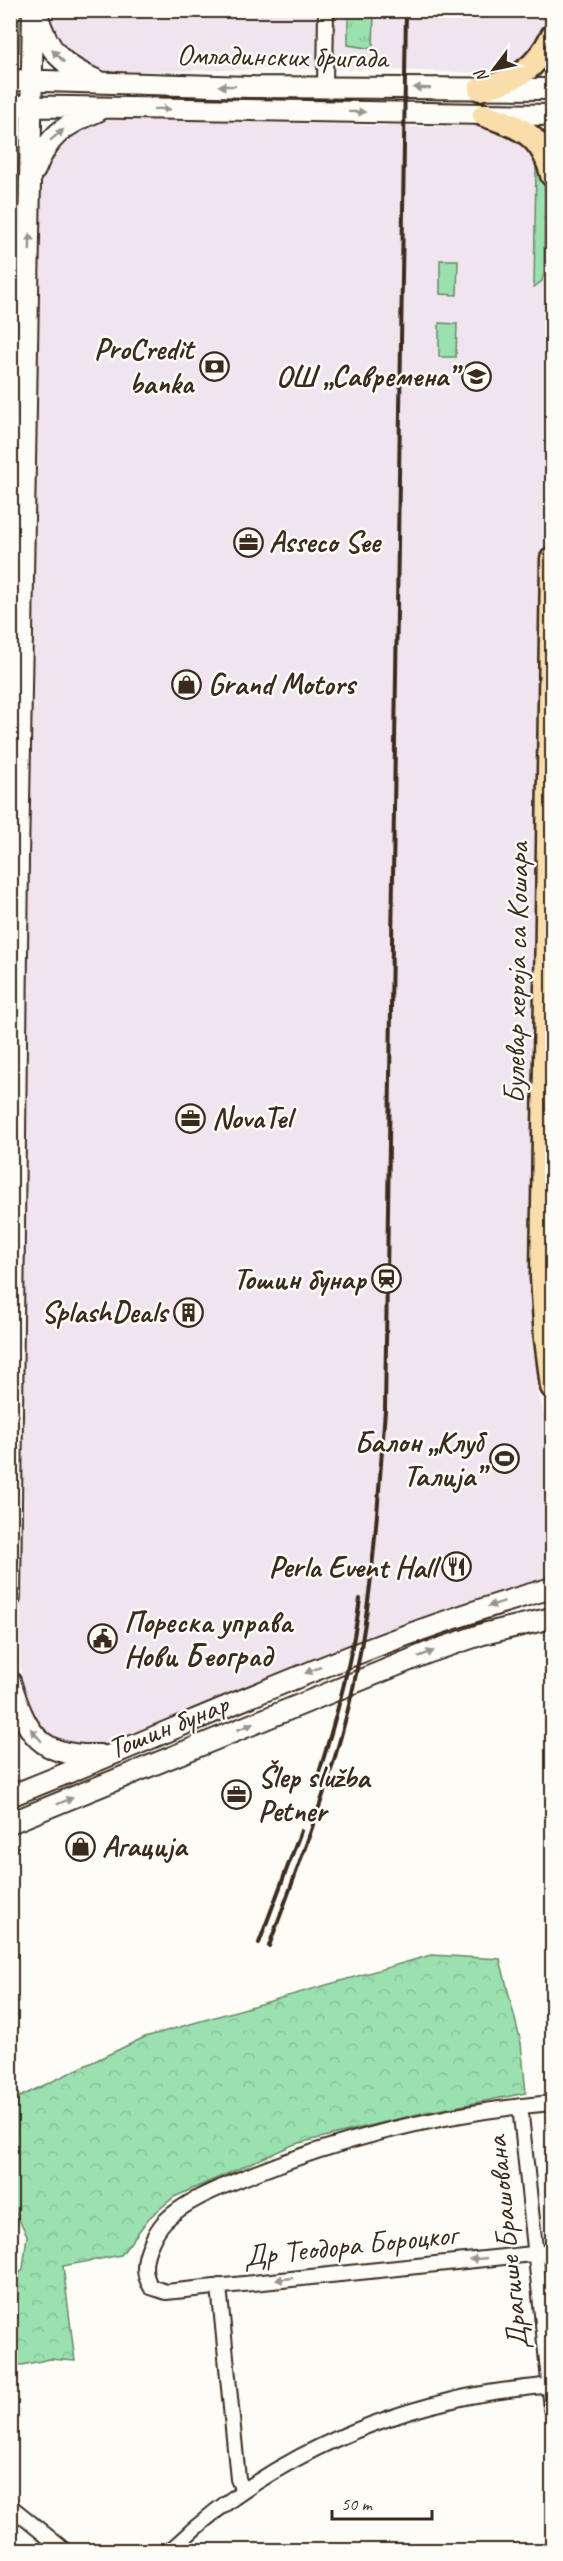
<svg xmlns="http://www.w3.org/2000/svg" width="563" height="2561" font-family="Caveat,sans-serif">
	<defs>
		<pattern id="grass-tufts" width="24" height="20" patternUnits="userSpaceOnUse" patternTransform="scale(1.5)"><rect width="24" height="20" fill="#9ae1af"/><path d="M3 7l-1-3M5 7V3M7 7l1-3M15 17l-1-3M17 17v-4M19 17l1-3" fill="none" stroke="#86c196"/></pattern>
		<pattern id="park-crowns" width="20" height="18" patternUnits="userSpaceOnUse" patternTransform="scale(1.5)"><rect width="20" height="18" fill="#9ae1af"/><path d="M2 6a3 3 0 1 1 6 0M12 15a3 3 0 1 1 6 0" fill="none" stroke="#86c196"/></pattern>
	</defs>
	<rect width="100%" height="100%" fill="#fdfcf7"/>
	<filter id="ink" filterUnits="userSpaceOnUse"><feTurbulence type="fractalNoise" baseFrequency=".0167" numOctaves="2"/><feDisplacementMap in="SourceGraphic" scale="12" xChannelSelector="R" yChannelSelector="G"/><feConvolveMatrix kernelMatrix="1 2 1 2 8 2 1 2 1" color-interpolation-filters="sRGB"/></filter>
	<g filter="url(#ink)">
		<path fill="#f0e5ee" d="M37,11H545L546,37L507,74L326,68L107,72L81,69L63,60Z
			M91,118L426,127L500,126L552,157V575L539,1284V1394L552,1448V1575L454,1606L314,1658L95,1748L47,1741L22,1697L20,1643L35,181L43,156Z"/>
		<path fill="url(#grass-tufts)" stroke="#6a8666" stroke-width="1.5" d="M10,11H20L19,52H11Z
			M348,11H374L373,49L348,45Z
			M11,136H16L11,650L10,136Z
			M541,164L545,183L544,273L542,281L534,287L536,167Z"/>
		<path fill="url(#park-crowns)" stroke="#6a8666" stroke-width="1.5" d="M431,1955L500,1959L521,2043L526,2093L418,2114L295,2144L174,2197L149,2218L121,2255L63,2266L75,2361L50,2359L22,2365L11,2364V2284L23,2269L27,2235L16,2214L11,2211V2101L145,2037Z"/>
		<path fill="#9ae1af" stroke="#6a8666" stroke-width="1.5" d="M440,260H458L457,295L440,294Z
			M439,323L457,324L456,357H439Z"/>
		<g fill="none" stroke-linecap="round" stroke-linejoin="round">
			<defs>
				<path id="street" d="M325,87L326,10
					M552,2103C449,2112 349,2136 253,2174C224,2186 187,2199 165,2221C157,2229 153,2238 149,2248C144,2261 143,2275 151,2287L166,2292L552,2252
					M520,2106L552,2409
					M219,2286L238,2479L243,2490
					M10,2506L64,2550
					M171,2550C247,2476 346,2425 449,2401C482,2392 518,2389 552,2385"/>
				<path id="secondary" d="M38,17C49,52 62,65 96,80
					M10,80L250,87L552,89
					M10,106L552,115
					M35,170C48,135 65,125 98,111
					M10,1598L18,859L33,10
					M10,1681C27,1735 39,1757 100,1755
					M10,1796C191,1725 365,1640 552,1588
					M10,1823L427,1653L483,1634L552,1618"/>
				<path id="primary" d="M480,89C517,79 535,71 552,36
					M484,115C521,127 542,135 552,175
					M552,559L542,1277L546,1339L552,1387"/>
			</defs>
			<use href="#street" stroke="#3b2a1e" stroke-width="18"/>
			<use href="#secondary" stroke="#3b2a1e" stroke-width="24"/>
			<use href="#primary" stroke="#3b2a1e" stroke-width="27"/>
			<use href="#street" stroke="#fdfcf7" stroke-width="14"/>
			<use href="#secondary" stroke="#fdfcf7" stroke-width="20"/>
			<use href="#primary" stroke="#f9deab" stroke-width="22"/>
			<path stroke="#3b2a1e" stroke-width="4" d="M317,1779C336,1720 352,1660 360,1599
				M259,1943L301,1831
				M269,1946C296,1872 325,1798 345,1721C372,1620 377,1514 385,1410L406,10"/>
		</g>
		<defs><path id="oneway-solid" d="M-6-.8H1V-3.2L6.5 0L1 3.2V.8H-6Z" transform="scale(1.5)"/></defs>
		<g fill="#9c938a">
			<use href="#oneway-solid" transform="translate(58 56) rotate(-135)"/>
			<use href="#oneway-solid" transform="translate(227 86) rotate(-179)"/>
			<use href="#oneway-solid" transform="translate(422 88) rotate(-179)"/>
			<use href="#oneway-solid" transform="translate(162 109) rotate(1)"/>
			<use href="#oneway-solid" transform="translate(357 112) rotate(1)"/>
			<use href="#oneway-solid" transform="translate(57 135) rotate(-39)"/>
			<use href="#oneway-solid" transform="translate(30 242) rotate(-89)"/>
			<use href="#oneway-solid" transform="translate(496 1604) rotate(162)"/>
			<use href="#oneway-solid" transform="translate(426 1654) rotate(-21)"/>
			<use href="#oneway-solid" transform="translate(313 1670) rotate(158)"/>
			<use href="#oneway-solid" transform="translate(245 1727) rotate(-22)"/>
			<use href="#oneway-solid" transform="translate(36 1735) rotate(-131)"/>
			<use href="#oneway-solid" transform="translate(65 1801) rotate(-23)"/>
			<use href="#oneway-solid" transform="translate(478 2259) rotate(174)"/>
			<use href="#oneway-solid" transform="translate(284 2279) rotate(174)"/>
		</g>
	</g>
	<defs>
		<symbol id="bank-ring" viewBox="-11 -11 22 22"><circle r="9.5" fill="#fdfcf7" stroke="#3b2a1e" stroke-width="1.5"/><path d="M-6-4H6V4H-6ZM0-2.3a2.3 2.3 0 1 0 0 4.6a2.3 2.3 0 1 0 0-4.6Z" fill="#3b2a1e"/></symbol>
		<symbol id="school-ring" viewBox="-11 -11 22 22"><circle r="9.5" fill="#fdfcf7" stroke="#3b2a1e" stroke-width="1.5"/><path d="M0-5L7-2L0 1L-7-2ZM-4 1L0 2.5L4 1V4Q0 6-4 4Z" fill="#3b2a1e"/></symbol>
		<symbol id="office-ring" viewBox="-11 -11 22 22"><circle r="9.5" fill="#fdfcf7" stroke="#3b2a1e" stroke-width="1.5"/><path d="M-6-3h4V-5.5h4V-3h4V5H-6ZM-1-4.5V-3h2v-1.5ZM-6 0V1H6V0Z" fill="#3b2a1e"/></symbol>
		<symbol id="shop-ring" viewBox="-11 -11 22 22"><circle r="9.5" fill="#fdfcf7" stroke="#3b2a1e" stroke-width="1.5"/><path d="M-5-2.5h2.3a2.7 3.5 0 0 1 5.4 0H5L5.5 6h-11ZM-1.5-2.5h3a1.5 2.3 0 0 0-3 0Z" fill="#3b2a1e"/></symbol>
		<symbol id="station-ring" viewBox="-11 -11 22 22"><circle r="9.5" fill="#fdfcf7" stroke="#3b2a1e" stroke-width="1.5"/><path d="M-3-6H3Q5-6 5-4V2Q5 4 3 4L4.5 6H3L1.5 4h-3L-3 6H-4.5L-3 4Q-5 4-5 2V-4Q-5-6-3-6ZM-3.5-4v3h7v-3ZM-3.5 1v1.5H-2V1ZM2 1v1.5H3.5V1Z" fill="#3b2a1e"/></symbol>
		<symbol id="building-ring" viewBox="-11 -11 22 22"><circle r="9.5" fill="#fdfcf7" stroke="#3b2a1e" stroke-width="1.5"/><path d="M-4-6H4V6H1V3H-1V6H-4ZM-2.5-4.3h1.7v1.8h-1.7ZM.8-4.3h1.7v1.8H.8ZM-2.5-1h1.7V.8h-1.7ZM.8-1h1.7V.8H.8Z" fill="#3b2a1e"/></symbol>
		<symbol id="stadium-ring" viewBox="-11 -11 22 22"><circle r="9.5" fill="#fdfcf7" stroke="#3b2a1e" stroke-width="1.5"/><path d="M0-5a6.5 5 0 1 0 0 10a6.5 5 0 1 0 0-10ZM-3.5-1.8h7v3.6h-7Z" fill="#3b2a1e"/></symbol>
		<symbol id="restaurant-ring" viewBox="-11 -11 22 22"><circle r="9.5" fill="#fdfcf7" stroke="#3b2a1e" stroke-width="1.5"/><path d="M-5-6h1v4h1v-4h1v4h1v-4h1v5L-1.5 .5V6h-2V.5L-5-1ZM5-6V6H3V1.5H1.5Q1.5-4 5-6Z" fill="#3b2a1e"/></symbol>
		<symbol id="civic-ring" viewBox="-11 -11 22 22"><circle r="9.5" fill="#fdfcf7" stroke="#3b2a1e" stroke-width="1.5"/><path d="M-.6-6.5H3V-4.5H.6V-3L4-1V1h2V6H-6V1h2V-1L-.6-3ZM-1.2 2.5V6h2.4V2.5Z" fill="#3b2a1e"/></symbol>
	</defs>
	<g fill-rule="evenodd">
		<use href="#bank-ring" x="198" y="350" width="33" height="33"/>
		<use href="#school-ring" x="460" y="360" width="33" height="33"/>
		<use href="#office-ring" x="232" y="526" width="33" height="33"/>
		<use href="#shop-ring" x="170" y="668" width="33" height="33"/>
		<use href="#office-ring" x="174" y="1102" width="33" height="33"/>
		<use href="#station-ring" x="370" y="1262" width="33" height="33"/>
		<use href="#building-ring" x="172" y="1296" width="33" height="33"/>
		<use href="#stadium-ring" x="488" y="1442" width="33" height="33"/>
		<use href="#restaurant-ring" x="440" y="1550" width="33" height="33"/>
		<use href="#civic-ring" x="86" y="1622" width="33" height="33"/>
		<use href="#office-ring" x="220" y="1778" width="33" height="33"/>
		<use href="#shop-ring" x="64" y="1830" width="33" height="33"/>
	</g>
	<g text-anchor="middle" stroke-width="5" stroke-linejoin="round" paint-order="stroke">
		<g font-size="30" fill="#3b2a1e" stroke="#fdfcf7">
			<text transform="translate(282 56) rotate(1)" y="10">Омладинских бригада</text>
			<text transform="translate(516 973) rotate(-89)" y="10">Булевар хероја са Кошара</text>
			<text transform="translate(168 1726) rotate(-22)" y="10">Тошин бунар</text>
			<text transform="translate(507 2243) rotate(-96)" y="10">Драгише Брашована</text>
			<text transform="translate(350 2245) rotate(-6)" y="10">Др Теодора Бороцког</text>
		</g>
		<g font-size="30" font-weight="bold" fill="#3b2a1e" stroke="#fdfcf7" text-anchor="end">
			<text x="193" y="359">ProCredit<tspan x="193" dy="34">banka</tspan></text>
			<text x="456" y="386">ОШ „Савремена”</text>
			<text x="269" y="552" text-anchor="start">Asseco See</text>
			<text x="208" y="694" text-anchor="start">Grand Motors</text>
			<text x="212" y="1128" text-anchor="start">NovaTel</text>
			<text x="366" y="1289">Тошин бунар</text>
			<text x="167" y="1322">SplashDeals</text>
			<text x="483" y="1452">Балон „Клуб<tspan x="483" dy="34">Талија”</tspan></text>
			<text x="436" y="1577">Perla Event Hall</text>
			<text x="124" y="1632" text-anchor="start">Пореска управа<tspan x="124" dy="34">Нови Београд</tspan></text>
			<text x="258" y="1787" text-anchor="start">Šlep služba<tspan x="258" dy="34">Petner</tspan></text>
			<text x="102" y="1856" text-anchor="start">Агација</text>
		</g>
	</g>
	<rect width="563" height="2561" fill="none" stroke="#fdfcf7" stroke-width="36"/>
	<rect x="18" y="18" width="527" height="2525" fill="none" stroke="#3b2a1e" stroke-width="2" filter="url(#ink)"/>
	<g transform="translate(494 69) rotate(238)" stroke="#fdfcf7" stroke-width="4.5" paint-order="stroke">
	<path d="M0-4.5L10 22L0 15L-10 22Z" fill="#3b2a1e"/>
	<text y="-9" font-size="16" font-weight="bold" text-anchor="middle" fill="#3b2a1e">N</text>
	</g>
	<path d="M332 2510v9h100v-9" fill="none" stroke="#3b2a1e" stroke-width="3"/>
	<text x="341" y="2510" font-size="18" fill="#3b2a1e" stroke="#fdfcf7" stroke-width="4.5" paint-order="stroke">50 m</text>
</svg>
